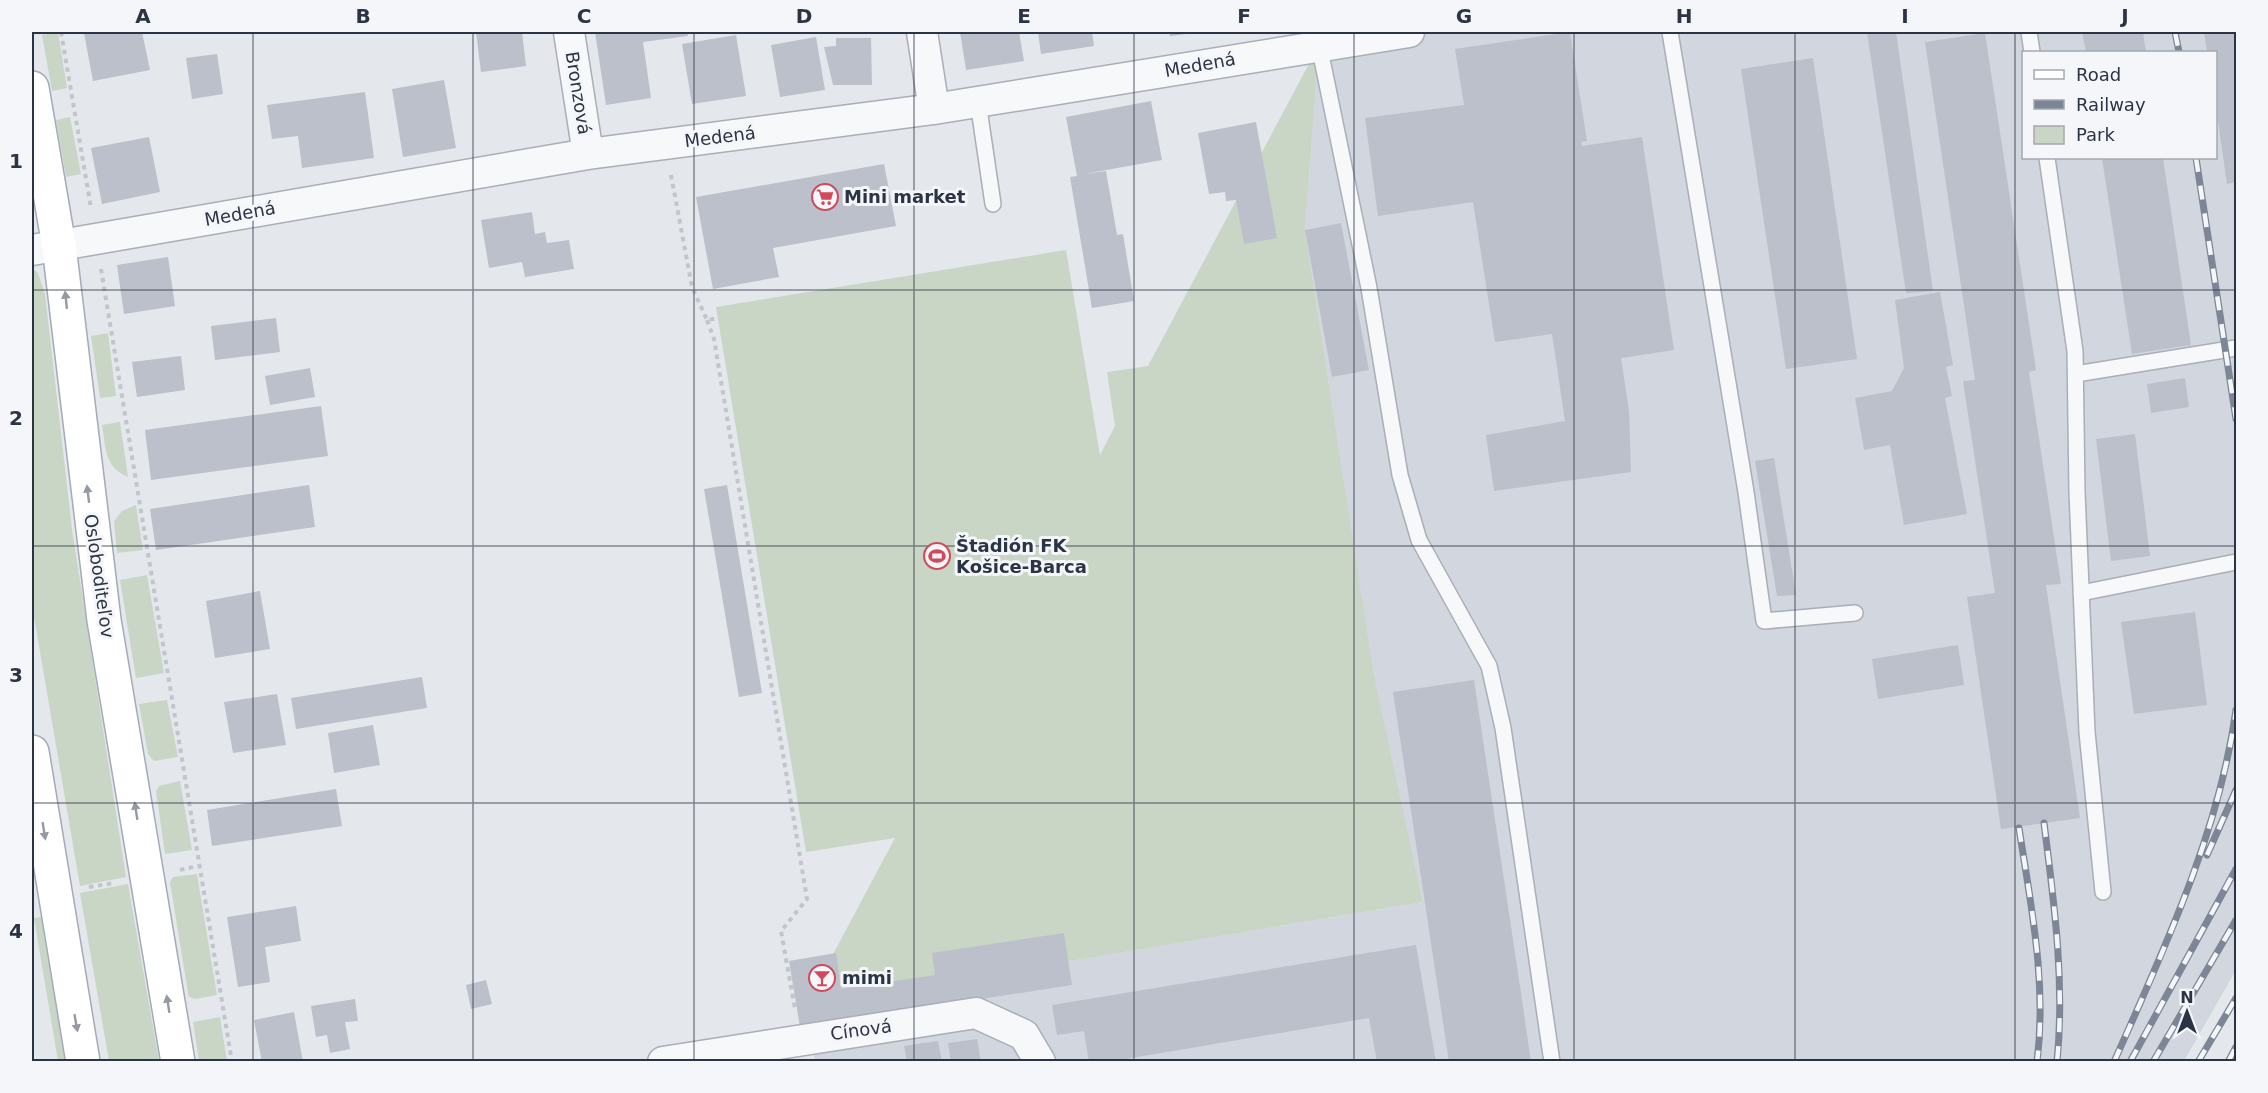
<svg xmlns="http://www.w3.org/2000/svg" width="2268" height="1093" font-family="'DejaVu Sans',sans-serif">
	<rect width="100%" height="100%" fill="#e4e7ec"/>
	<path fill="#d2d6de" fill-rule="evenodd" d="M1410,32H2236V970L2184,1061L815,1062L806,1005L1423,902L1374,676L1305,230L1319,45ZM2024,52H2216V158H2024Z"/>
	<path fill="#c9d6c5" d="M58,32L67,88L52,91L42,35Z
		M1319,45L1305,230L1374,675L1423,902L806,1005L895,838L806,852L716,307L1066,250L1100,455L1115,426L1107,372L1148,366Z
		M70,117L81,174L66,177L56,120Z
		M32,268L38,273L45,294L72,529L126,877L80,886L32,605Z
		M108,333L116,396L100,398L91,336Z
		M120,422L128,477C104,467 106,448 102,425Z
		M136,505L143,550L117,553L114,521L122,511Z
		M147,575L164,673L136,678L120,580Z
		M167,700L178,757L154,761L148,754L139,704Z
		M180,781L192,850L165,854L156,791L159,786Z
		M197,874L217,995L195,999L189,997L188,993L170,882L173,877Z
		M128,884L159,1061H109L80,893Z
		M41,917L65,1061H58L34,918Z
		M220,1017L227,1061H199L193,1022Z"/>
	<path fill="#bbc0ca" d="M90,32H142L150,70L93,81L84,33Z
		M476,32H522L526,66L481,72Z
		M595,32H687L688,36L643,42L651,98L606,105Z
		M960,32H1019L1024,61L966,70Z
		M1038,32H1092L1094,46L1041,54Z
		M1169,32H1194V33L1170,36Z
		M1570,32L1587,141L1581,142L1582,146L1642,137L1674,350L1621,358L1629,411L1631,472L1494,491L1486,435L1565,421L1552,334L1495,342L1473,202L1378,216L1365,118L1464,105L1455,49Z
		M1867,32H1896L1933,291L1906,293Z
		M2082,32H2143L2146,52H2086Z
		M2204,32H2236V182L2227,184L2216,107V52H2207Z
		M1985,33L2036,370L2029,372L2061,584L2046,585L2080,818L2001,829L1967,597L1995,593L1963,381L1975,380L1925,42Z
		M736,35L746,96L692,104L682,44Z
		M816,37L825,90L780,97L771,45Z
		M836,38H871L872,85H833L824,47L836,46Z
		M217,54L223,94L192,99L186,58Z
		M1813,58L1857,359L1786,369L1741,69Z
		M444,80L456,148L403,157L392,89Z
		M365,92L374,158L302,168L298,136L272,139L267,105Z
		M1151,101L1162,160L1084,174L1106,171L1117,235L1123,234L1134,301L1092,308L1070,177L1077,176L1066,117Z
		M1256,122L1277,238L1244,244L1236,200L1226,201L1225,192L1209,194L1198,133Z
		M149,137L160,192L102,204L91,148Z
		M2102,158H2163L2191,345L2132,354Z
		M884,164L896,226L773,248L779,277L713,289L696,197Z
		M532,212L535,234L545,232L547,243L569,240L574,269L525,277L522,262L489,268L481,220Z
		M1341,223L1369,370L1332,377L1305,230Z
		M168,257L175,306L124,314L117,265Z
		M1940,292L1953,365L1946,367L1952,396L1945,398L1967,514L1904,525L1890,445L1864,450L1855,398L1892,391L1904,368L1895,300Z
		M276,318L280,352L215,360L211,326Z
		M181,356L185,390L137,397L132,362Z
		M310,368L315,397L270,405L265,376Z
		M2185,378L2189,407L2151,413L2147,384Z
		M321,406L328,456L151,480L145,430Z
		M2135,434L2150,556L2111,561L2096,439Z
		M1774,458L1796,595L1777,596L1755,461Z
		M309,485L315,527L156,550L150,509Z
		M727,485L762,693L739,697L704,489Z
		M260,591L270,649L215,658L206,601Z
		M2195,612L2207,705L2134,714L2121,622Z
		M1958,645L1964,685L1878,699L1872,659Z
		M422,677L427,708L296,729L291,698Z
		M1474,680L1521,993L1531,1062H1449L1393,692Z
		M277,694L286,745L233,753L224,702Z
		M373,725L380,765L334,773L328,733Z
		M336,789L342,826L212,846L207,810Z
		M296,906L301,941L265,947L270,982L238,987L227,917Z
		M1064,933L1072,985L800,1027L789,961L836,953L841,989L935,975L932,953Z
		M1416,945L1436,1062H1377L1369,1018L1108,1062H1089L1084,1031L1057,1035L1052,1005Z
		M486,980L492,1004L471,1009L466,985Z
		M355,999L358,1021L345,1022L350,1049L330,1053L327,1035L316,1037L311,1006Z
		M294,1012L303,1062H262L254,1020Z
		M977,1039L981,1062H951L948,1043Z
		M938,1041L942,1062H907L904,1046Z"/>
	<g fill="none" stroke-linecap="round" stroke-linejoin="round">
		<defs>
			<path id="service" d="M1670,32L1746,492L1764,621L1855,613
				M2029,32L2032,52
				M1319,45L1369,288L1400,475L1419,540L1489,666L1503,728L1552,1062
				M978,102L993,204
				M2047,158L2075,351L2077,492L2087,732L2103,892
				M2076,374L2236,348
				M2081,593L2236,562"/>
			<path id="minor" d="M569,32L588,154
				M922,32L934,109
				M32,250L588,154L934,109L1409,32
				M663,1062L976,1013L1024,1035L1040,1062"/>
			<path id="primary" d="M32,88L59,246L104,620L178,1062
				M32,752L83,1062"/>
		</defs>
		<use href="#service" stroke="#a9aeb7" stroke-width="18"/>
		<use href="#minor" stroke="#a9aeb7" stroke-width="33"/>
		<use href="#primary" stroke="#a3abb8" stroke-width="36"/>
		<path stroke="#c2c5cb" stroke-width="4" stroke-dasharray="4.5 4.5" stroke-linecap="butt" d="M61,32L91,208
			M671,175L692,287L707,320L718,318
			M101,269L232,1062
			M707,320L714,339L807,899L781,931L795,1009
			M180,870L198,866
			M89,887L114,883"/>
		<use href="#service" stroke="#f7f8fa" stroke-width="15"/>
		<use href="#minor" stroke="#f7f8fa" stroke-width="30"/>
		<use href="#primary" stroke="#fff" stroke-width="33"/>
		<defs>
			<path id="rail" d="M2175,32L2179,52
				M2196,158L2236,419
				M2044,823C2054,902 2065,981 2057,1062
				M2019,828C2031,906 2047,983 2037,1062
				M2207,855L2236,790
				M2114,1062C2164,949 2219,833 2236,710
				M2130,1062L2236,869
				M2153,1062L2236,920
				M2198,1062L2236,998
				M2228,1062L2236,1047"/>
		</defs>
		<use href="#rail" stroke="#7d8696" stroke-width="7"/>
		<use href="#rail" stroke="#f4f6f9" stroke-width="4.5" stroke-dasharray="14" stroke-linecap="butt"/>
	</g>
	<defs><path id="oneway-solid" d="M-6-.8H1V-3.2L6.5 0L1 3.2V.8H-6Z" transform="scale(1.5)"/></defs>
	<g fill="#959aa2">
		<use href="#oneway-solid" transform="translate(66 300) rotate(-96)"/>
		<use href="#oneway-solid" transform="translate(88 494) rotate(-97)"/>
		<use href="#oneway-solid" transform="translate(136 811) rotate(-99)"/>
		<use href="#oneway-solid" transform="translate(44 831) rotate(81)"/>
		<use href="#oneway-solid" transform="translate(168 1004) rotate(-99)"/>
		<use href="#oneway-solid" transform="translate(76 1023) rotate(80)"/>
	</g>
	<path fill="none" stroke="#2b3445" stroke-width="1.5" stroke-opacity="0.55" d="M253,32V1062M473,32V1062M694,32V1062M914,32V1062M1134,32V1062M1354,32V1062M1574,32V1062M1795,32V1062M2015,32V1062M32,290H2236M32,546H2236M32,803H2236"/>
	<defs>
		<symbol id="supermarket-ring" viewBox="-11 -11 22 22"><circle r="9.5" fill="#f4f6f9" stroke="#d1495b" stroke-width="1.5"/><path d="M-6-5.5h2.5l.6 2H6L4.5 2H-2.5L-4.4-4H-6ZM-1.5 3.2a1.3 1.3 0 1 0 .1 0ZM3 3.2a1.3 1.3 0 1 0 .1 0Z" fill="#d1495b"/></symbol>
		<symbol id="stadium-ring" viewBox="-11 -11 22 22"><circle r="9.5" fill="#f4f6f9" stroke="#d1495b" stroke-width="1.5"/><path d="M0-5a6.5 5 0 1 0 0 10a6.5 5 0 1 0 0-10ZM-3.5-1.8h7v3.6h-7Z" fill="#d1495b"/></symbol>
		<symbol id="bar-ring" viewBox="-11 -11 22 22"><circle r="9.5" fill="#f4f6f9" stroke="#d1495b" stroke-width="1.5"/><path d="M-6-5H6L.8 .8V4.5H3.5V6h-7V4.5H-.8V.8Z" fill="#d1495b"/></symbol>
	</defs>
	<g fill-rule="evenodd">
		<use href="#supermarket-ring" x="810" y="182" width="30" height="30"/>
		<use href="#stadium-ring" x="922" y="541" width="30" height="30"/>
		<use href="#bar-ring" x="807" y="963" width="30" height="30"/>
	</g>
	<g text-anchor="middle" stroke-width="6" stroke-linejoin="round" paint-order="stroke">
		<g font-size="18" fill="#2b3445" stroke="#f4f6f9">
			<text transform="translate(1200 65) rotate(-10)" y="6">Medená</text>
			<text transform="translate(578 93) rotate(81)" y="6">Bronzová</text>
			<text transform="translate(720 137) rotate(-7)" y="6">Medená</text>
			<text transform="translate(240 214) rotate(-10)" y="6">Medená</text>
			<text transform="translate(99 576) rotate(82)" y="6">Osloboditeľov</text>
			<text transform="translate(861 1030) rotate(-8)" y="6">Cínová</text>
		</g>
		<g font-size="18" font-weight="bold" fill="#2b3445" stroke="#f4f6f9" text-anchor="start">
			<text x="844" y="203">Mini market</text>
			<text x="956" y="552">Štadión FK<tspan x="956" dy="21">Košice-Barca</tspan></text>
			<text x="842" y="984">mimi</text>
		</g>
	</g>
	<rect width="2268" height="1093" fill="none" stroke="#f4f6f9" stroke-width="66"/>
	<rect x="2022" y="51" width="195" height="108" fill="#f4f6f9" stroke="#a4a8b1" stroke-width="1.5"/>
	<rect x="2034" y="70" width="30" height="9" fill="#ffffff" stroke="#a4a8b1" stroke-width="1.5"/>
	<text x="2076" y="81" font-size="18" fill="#2b3445">Road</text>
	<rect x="2034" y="100" width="30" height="9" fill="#7d8696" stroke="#a4a8b1" stroke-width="1.5"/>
	<text x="2076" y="111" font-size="18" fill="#2b3445">Railway</text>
	<rect x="2034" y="126" width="30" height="18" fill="#c9d6c5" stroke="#a4a8b1" stroke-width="1.5"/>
	<text x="2076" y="141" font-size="18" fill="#2b3445">Park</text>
	<g transform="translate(2187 1012)" stroke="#f4f6f9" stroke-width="4.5" paint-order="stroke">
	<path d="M0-4.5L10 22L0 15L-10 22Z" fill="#2b3445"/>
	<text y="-9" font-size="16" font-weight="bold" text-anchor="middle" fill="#2b3445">N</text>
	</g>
	<rect x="33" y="33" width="2202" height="1027" fill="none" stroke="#2b3445" stroke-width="2"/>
	<g font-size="20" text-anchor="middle" font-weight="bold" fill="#2b3445">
		<text x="143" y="23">A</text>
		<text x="363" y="23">B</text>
		<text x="584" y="23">C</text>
		<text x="804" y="23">D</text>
		<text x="1024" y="23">E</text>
		<text x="1244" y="23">F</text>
		<text x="1464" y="23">G</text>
		<text x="1684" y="23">H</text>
		<text x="1905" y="23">I</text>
		<text x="2125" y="23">J</text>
		<text x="16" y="168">1</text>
		<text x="16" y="425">2</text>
		<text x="16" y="682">3</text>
		<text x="16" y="938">4</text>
	</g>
</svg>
